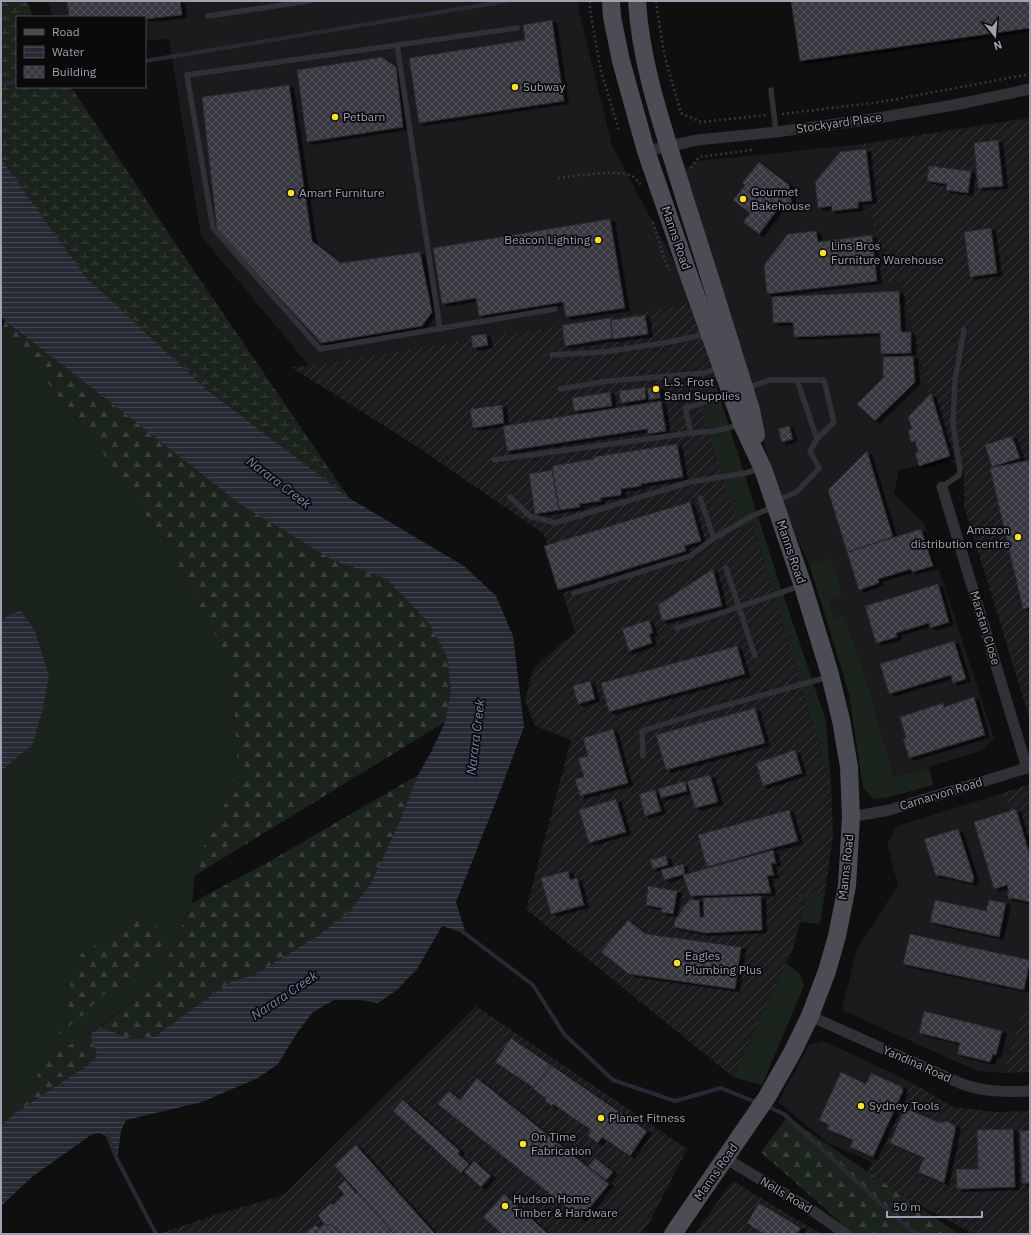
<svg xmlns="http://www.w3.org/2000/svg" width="1031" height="1235" font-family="'IBM Plex Sans',sans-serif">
	<defs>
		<pattern id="industrial-furrows" width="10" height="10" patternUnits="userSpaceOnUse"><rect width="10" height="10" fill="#1b1b1d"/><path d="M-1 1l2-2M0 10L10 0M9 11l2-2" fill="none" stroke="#39393b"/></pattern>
		<pattern id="forest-firs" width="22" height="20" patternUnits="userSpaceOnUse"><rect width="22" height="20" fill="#1b231d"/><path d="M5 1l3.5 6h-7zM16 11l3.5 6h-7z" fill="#39403b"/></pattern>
		<pattern id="wetland-marsh" width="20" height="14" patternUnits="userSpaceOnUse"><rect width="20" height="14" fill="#1b231d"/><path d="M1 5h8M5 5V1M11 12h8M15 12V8" fill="none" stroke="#39403b"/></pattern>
		<pattern id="water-rules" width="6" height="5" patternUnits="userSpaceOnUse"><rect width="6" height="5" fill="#252a34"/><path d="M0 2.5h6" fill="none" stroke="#41464f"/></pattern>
		<pattern id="building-cross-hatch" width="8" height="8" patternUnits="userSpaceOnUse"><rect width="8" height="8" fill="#38393f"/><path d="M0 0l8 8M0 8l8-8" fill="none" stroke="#525258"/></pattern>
		<filter id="shadow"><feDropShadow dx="4.5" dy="2.5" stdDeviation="0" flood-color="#0009"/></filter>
	</defs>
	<rect width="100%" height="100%" fill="#0f0f10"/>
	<path fill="#1b1b1d" d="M47,1H578L579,11L612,146L696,302L644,312L309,366L201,236L169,39L145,41V17H53Z
		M862,144L881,281H900L946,458L899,470L894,493L924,524L994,738L981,751L894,777L863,668L843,615L835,618L829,603L830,557L809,564L781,502L755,411L679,171L699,161Z
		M1003,793L1030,872V996L1022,1014L1003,1073L977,1071L842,1010L857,949L898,885L887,844L897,826Z
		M824,1041L911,1082L872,1162L828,1143L778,1102L809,1045Z"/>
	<path fill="url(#industrial-furrows)" d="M1030,118V720L964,506V469L946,458L900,281L881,282L862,144Z
		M696,302L723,379L715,382L706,378L711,395L698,397L740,530L752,521L831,784L833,836L825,892L799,894L806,899L793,949L733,1077L526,909L571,740L535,726L525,701L533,669L575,632L544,534L419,448L291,367L309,366L644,312Z
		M1030,784V872L1003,793Z
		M1030,996V1072L1003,1073L1022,1014Z
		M476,1006L687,1149L649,1223L641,1234H158L215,1215L284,1195Z
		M911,1082L953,1107L997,1112L1030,1111V1234H974L865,1177Z
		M733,1181L821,1234H694Z"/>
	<path fill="#1b231d" d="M1,325L88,432L167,545L232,666L238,778L196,862L192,903L158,981L90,1034L47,1057L20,1110L1,1108Z
		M705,378L715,382L778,579L826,721L831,784L752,521L740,531L697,397L711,395Z
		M831,557L842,595L829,603L835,618L843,615L863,668L894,777L929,767L933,785L890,797L874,799L863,788L849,694L827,621L809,564Z
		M825,892L820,924L800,922L806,899L799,897V893Z
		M786,963L801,975L804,986L762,1085L733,1077Z"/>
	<path fill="url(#forest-firs)" d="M5,321L105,398L335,561L386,579L429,623L447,657L451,691L445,722L194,876L196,862L238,778L232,666L167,545L88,432L3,328Z
		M418,775L394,834L371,883L349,912L319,935L254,975L230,982L154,1038L132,1039L100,1027L158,981L192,903L270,861Z
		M143,917L167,932L150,969L99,997L89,1010L59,1034L50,1031L68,1017L64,1004L81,954Z
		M90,1034L98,1056L85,1067L20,1110L1,1125V1108L20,1110L47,1057Z
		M787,1117L959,1234H854L761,1152Z"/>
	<path fill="url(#wetland-marsh)" d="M1,1H27L33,17H17V87H71L167,231L349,498L206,389L85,276L1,159Z"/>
	<path fill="url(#water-rules)" d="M1,159L85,276L206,389L349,498L464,566L496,596L513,636L524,727L497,799L456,902L466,934L442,926L417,969L398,989L378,1003L359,1000H334L313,1012L297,1033L278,1064L258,1078L202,1102L126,1120L121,1131L117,1159L110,1138L99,1133L91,1135L33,1176L1,1206V1125L20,1110L85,1067L97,1056L90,1034L100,1027L132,1039L154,1037L230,982L254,975L319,935L349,912L371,883L394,834L418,775L431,752L445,722L451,691L447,657L429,623L386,579L335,561L240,504L105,398L5,321L1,315Z
		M21,611L35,631L49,676L43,708L33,744L1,771V621L10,614Z"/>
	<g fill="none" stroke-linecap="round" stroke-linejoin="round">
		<path stroke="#252a34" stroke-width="4" d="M145,61L507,1
			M1,84L17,82
			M463,932L533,985L564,1034L613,1080L675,1101L721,1088L758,1103
			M766,1106L784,1114L882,1205L916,1234
			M107,1134L117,1159L156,1234"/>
	</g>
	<path fill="url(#building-cross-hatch)" stroke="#2a292d" filter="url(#shadow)" d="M67,1H180L182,15L145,19V17H69Z
		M791,1H1030V28L800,61Z
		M552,20L564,101L419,123L409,58L525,40L523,25Z
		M382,57L396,67L403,127L307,142L297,70Z
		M289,85L312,241L341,263L420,252L432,312L422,326L321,343L217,230L202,97Z
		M998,140L1003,186L978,188L974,143Z
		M866,149L872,201L858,202V208L832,211V206L818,208L815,182L840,152Z
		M759,162L789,185L792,208L778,209L759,234L743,222L750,213L733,200L745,185L742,183Z
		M929,166L971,171L968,193L946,190L947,184L927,181Z
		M610,219L625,308L566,317L563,302L479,316L476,298L442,304L433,248Z
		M991,228L997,273L970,277L964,232Z
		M816,231L818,242L872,235L877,281L767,294L764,265L788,234Z
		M899,291L901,332H911V353L881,354L880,333L794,337L793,322L773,323L772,297Z
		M645,315L648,334L613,339L611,320Z
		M610,318L613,338L565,346L562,325Z
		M486,334L488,345L473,348L471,336Z
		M913,356L915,382L875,421L857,404L883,378V357Z
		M659,386L660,398L649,400L647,388Z
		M645,387L646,399L621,403L619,391Z
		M610,392L612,406L574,411L572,398Z
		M931,393L950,456L919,466L915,453L918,452L915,441L911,442L908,430L912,429L908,417Z
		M661,401L666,431L648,434L647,429L507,451L503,426Z
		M502,405L504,423L473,428L470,409Z
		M789,426L793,439L782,442L778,429Z
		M1012,436L1020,458L992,467L985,445Z
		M677,444L683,477L641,484V486L621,489V495L600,498L601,501L579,504L580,507L559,510L552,466L594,459V457Z
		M867,451L893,537L847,552L828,490Z
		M1030,460V607L1023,609L990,468Z
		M552,470L559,510L535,514L529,474Z
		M690,502L701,541L684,546L686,551L558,590L544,546Z
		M921,529L933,566L912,572L911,569L878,579L879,583L859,590L847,552Z
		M713,569L722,606L662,621L658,605Z
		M938,584L949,622L930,628L929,623L896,633L897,637L876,643L865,606Z
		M649,620L653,633L649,634L652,643L629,651L622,629Z
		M954,641L966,679L953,683L951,675L889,694L880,664Z
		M737,646L745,674L609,712L601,683Z
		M590,681L595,699L578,704L573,686Z
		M974,697L985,735L909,758L903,739L906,738L900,717L943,703L944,707Z
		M755,708L765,743L666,770L656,735Z
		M613,729L628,783L580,796L575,779L584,777L578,758L588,756L583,738Z
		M795,750L802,773L763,786L756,763Z
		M710,775L718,802L695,808L687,781Z
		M685,781L687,791L661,798L658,789Z
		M655,790L661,811L645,816L639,794Z
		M616,799L626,832L589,843L579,810Z
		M1016,809L1030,856V902L1011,898L1009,899L1007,892L1009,891L1007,885L994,889L974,822Z
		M789,810L798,841L707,867L698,835Z
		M958,829L974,878L972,883L939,875L936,876L924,839Z
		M773,850L776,863L771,864L774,875L767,876L771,893L690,896L683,875Z
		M666,856L668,865L653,869L650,860Z
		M683,864L685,874L664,880L661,870Z
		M568,871L570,880L577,878L584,905L551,914L541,878Z
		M648,886L677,891L673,914L661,912L662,908L646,905Z
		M761,896L762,930L705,933L674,927L675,920L687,903H689V900H699L700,917H704L703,898Z
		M935,900L986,911L989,900L1006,903L999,937L930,922Z
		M628,920L646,934L741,947L735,989L629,974L601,952Z
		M910,934L1030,960L1024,990L903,964Z
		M924,1011L1002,1031L996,1055L993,1054L990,1062L957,1054L960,1043L919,1033Z
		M511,1038L551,1065L534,1088L495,1062Z
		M551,1065L647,1131L630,1156L602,1137L598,1143L588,1136L591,1130L553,1104L552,1106L545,1101L546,1098L533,1089Z
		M841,1072L866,1084L871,1073L902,1087L903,1091L873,1157L850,1147L853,1140L827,1129L829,1125L819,1120Z
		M477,1078L609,1184L581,1219L438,1104L449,1091L460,1100Z
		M403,1100L460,1151L458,1154L469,1164L461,1173L393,1111Z
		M910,1110L940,1123L946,1121L956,1126L944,1183L918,1172L924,1158L890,1143L903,1112Z
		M1013,1129L1015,1187L957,1189L956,1169H978L977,1130Z
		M1030,1130V1183H1022L1020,1131Z
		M356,1145L435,1234H394L334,1165Z
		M595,1158L613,1172L606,1180L588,1166Z
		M474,1161L491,1176L481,1187L464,1172Z
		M345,1180L357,1194L358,1193L394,1234H340L332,1225L331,1226L329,1224L326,1226L324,1224L318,1215L331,1203L333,1205L344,1194L338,1187Z
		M504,1194L548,1234H502L483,1217Z
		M759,1203L801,1228L797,1234H764L747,1223Z
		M324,1224L326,1226L329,1224L331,1226L332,1225L340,1234H312Z
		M315,1225L319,1228L312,1234H304Z"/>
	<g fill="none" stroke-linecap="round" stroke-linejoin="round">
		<path stroke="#36363d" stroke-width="2.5" stroke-dasharray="2 3" stroke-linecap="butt" d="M590,1V10L601,71L619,131
			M656,1L664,54L681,113L701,122L767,115
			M782,114L881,102L1030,74
			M691,168L699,157L752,150
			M558,178C576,176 617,169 632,176C636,178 638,182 641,185
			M653,222L665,261L670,270"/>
		<path stroke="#303036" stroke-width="5.5" d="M208,16L309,1
			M517,28L187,75L213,228L320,349L555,309
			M397,45L440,329
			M771,90L776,132
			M552,355L603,352L664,343L708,334
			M747,388L770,380H824L834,422L817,439L797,380
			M560,389L609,381L705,373L719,367
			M691,433L685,408L700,404L729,393
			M494,460L691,433L714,431L740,425
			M942,487L959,475L960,470L953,424L955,380L964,330
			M510,497L530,516L555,523L690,482L746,473L760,469
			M700,498L714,538L752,516L773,507
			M777,500L797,492L819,468L810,451L817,439
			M726,568L755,656
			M574,593L690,556L714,538
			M677,628L800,586
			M643,756L642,731L709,710L828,677"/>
		<path stroke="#303036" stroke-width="11" d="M646,151L697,140L776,132L872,119L954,105L1030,89
			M942,487L1027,768
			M851,817L889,810L1030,767
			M810,1016L962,1084C985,1092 1005,1092 1030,1091
			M725,1158L813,1211L846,1234"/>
		<path stroke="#4c4c55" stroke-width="18" d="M611,1L612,17L621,61L646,151L688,273L742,424L763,469L803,586L829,671L841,720L849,767L851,817L847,886L837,936L827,971L810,1016L792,1053L767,1097L673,1234
			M637,1C641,67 664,130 683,193C706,265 729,338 751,410L756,435"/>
	</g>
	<g fill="#fee119" stroke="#0a0a0b" stroke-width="1.5">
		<circle cx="515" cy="87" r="4"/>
		<circle cx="335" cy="117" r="4"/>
		<circle cx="291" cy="193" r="4"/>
		<circle cx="743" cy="199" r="4"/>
		<circle cx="598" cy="240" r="4"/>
		<circle cx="823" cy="253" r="4"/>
		<circle cx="656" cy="389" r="4"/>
		<circle cx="1018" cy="537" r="4"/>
		<circle cx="677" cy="963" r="4"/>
		<circle cx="861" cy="1106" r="4"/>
		<circle cx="601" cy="1118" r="4"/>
		<circle cx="523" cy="1144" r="4"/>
		<circle cx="505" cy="1206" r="4"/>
	</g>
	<g text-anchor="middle" stroke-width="3.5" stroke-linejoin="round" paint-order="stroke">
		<g font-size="12" fill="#9fa1b3" stroke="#0a0a0b" text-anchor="start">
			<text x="523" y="91">Subway</text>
			<text x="343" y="121">Petbarn</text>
			<text x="751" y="196">Gourmet<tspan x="751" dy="14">Bakehouse</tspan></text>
			<text x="299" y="197">Amart Furniture</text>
			<text x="590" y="244" text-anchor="end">Beacon Lighting</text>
			<text x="831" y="250">Lins Bros<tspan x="831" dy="14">Furniture Warehouse</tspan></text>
			<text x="664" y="386">L.S. Frost<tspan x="664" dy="14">Sand Supplies</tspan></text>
			<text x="1010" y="534" text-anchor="end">Amazon<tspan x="1010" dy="14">distribution centre</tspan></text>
			<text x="685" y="960">Eagles<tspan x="685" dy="14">Plumbing Plus</tspan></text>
			<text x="869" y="1110">Sydney Tools</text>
			<text x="609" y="1122">Planet Fitness</text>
			<text x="531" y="1141">On Time<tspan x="531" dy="14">Fabrication</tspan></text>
			<text x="513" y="1203">Hudson Home<tspan x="513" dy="14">Timber &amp; Hardware</tspan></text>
		</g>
		<g font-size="12" fill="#9fa1b3" stroke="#0a0a0b">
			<text transform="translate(839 123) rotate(-8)" y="4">Stockyard Place</text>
			<text transform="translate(676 238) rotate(71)" y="4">Manns Road</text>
			<text transform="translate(791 552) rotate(71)" y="4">Manns Road</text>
			<text transform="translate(985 628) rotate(73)" y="4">Marstan Close</text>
			<text transform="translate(941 794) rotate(-17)" y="4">Carnarvon Road</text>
			<text transform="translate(846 867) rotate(-84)" y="4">Manns Road</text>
			<text transform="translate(917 1064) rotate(24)" y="4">Yandina Road</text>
			<text transform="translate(716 1172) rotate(-55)" y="4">Manns Road</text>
			<text transform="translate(786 1195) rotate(31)" y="4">Nells Road</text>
		</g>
		<g font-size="13" font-style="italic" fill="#7287b1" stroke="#0a0a0b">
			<text transform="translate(279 482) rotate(37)" y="5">Narara Creek</text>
			<text transform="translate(475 737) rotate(-83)" y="5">Narara Creek</text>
			<text transform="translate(284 995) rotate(-34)" y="5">Narara Creek</text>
		</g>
	</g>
	<rect width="1031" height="1235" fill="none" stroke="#9fa1b3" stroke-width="4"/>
	<rect x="16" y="16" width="130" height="72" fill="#0a0a0b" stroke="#46464e"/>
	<rect x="24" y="29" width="20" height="6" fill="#4c4c55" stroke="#46464e"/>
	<text x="52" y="36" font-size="12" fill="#9fa1b3">Road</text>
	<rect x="24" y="46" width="20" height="12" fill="url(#water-rules)" stroke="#46464e"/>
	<text x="52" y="56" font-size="12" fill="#9fa1b3">Water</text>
	<rect x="24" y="66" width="20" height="12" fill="url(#building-cross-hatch)" stroke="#46464e"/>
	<text x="52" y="76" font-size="12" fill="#9fa1b3">Building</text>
	<g transform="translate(995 36) rotate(163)" stroke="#0a0a0b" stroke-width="3" paint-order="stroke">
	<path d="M0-3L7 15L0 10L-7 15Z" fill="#9fa1b3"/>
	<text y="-6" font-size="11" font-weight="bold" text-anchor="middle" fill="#9fa1b3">N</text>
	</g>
	<path d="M887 1211v6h95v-6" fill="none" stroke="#9fa1b3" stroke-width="2"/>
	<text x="893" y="1211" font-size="12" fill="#9fa1b3" stroke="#0a0a0b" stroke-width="3" paint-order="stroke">50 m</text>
</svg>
